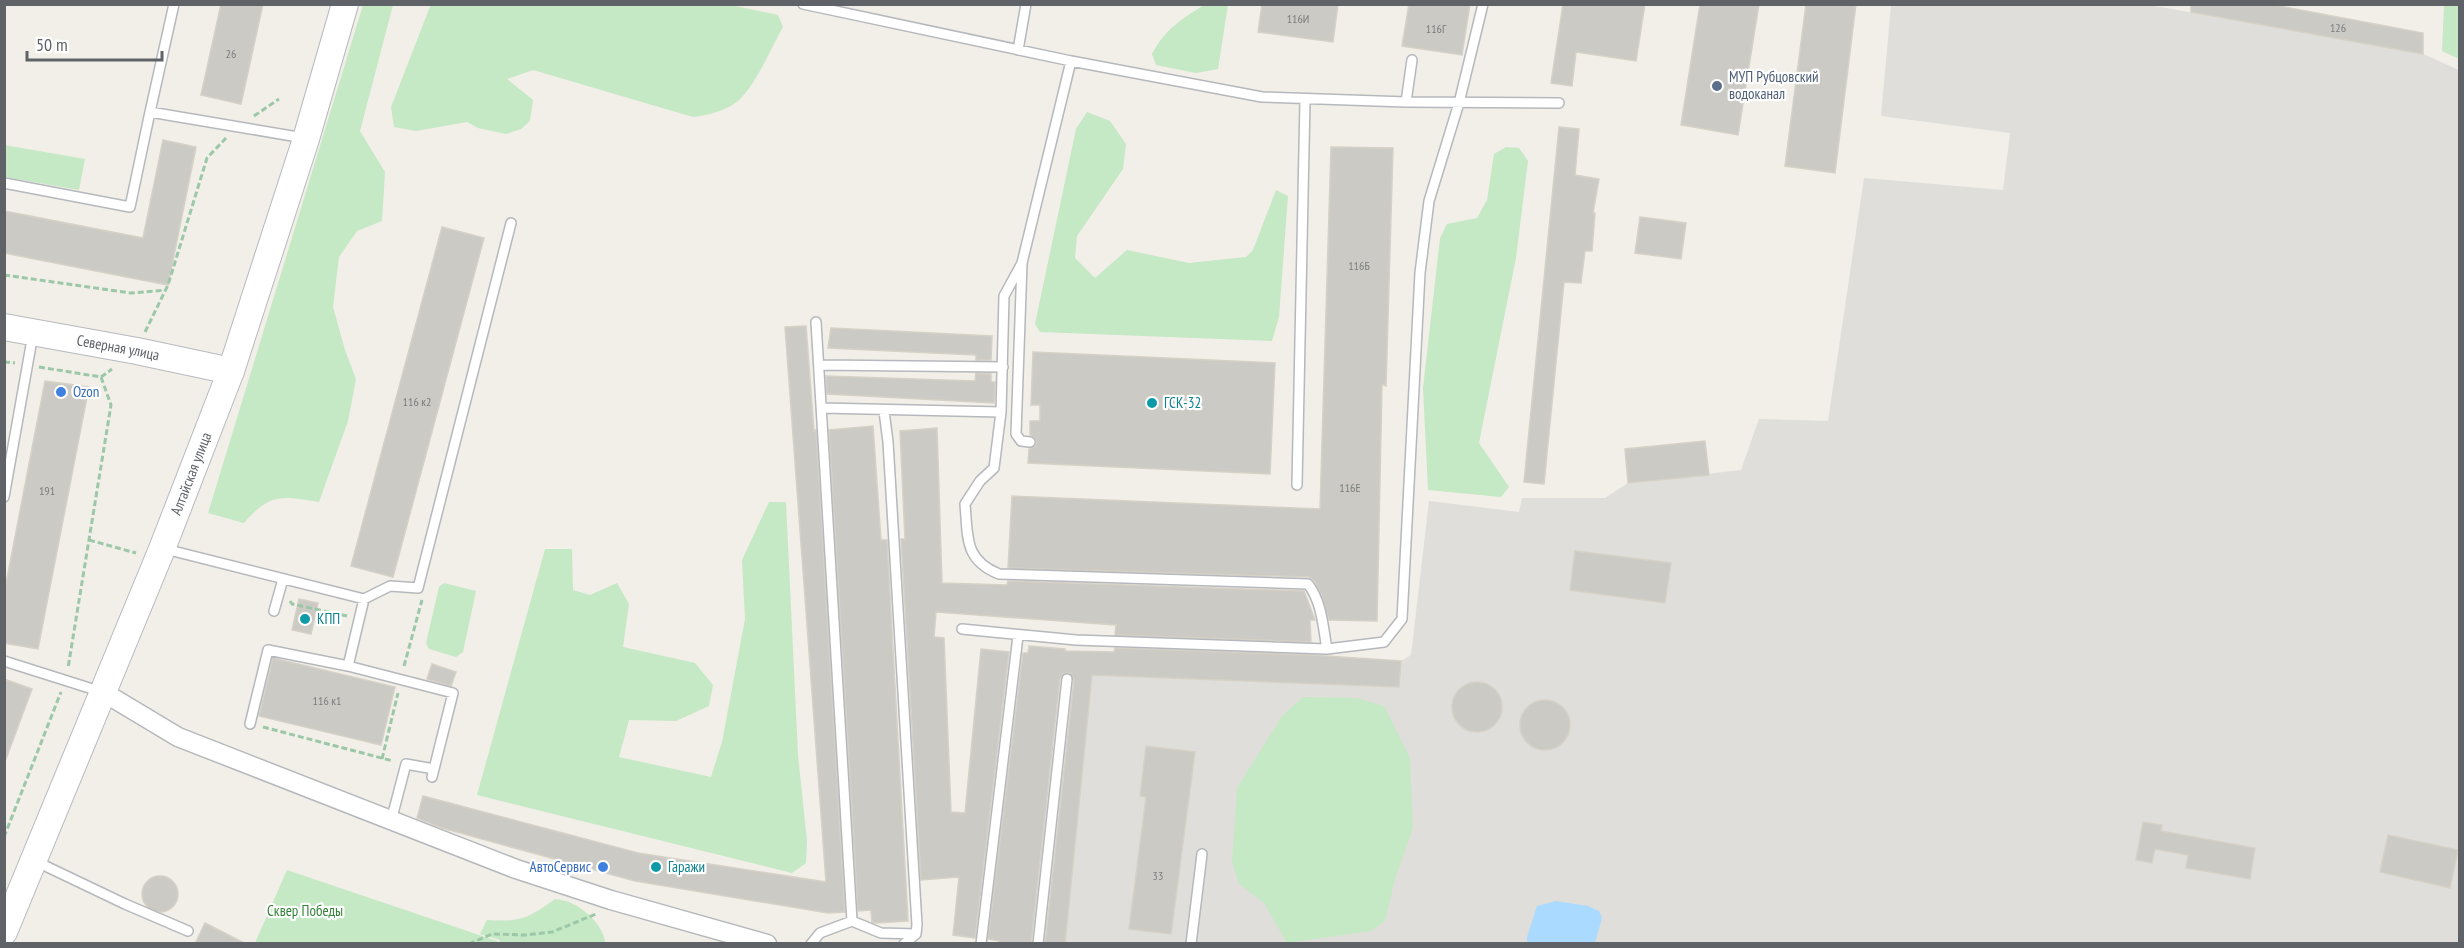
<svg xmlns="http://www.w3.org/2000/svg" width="2464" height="948" font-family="'PT Sans Narrow',sans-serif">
	<rect width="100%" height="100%" fill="#f1efe8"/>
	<path fill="#e0deda" d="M1891,5H2149L2423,54L2459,70V943L1065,944L1092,675L1399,687L1401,661L1411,655L1429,501L1519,512L1522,498H1605L1628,483L1741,470L1759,419L1828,421L1864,178L2003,190L2010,133L1881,116Z"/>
	<path fill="#c5e8c5" d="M431,4H726L778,15L783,27C771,48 756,85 738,101C725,111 709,115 693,117L533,70L507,79L533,100L530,121L521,129L506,134L478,128L467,122L416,131L394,127L391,107Z
		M363,5H393L360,131L385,172L382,221L357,231L339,257L333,307L345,350L356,379L348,421L319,502C282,496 270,493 244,523L208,513Z
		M1204,5H1228L1218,69L1196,73L1156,65L1152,54C1166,28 1181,20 1204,5Z
		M2444,5H2459V59L2442,51Z
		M1087,112L1110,121L1126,144L1123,169L1077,236L1075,258L1095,278L1127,250L1189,263L1246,257L1253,250L1276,190L1288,196L1279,317L1272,341L1040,332L1035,324L1076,129Z
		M4,145L85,159L79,190L5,177Z
		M1506,147L1519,148L1528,161L1516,258L1479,443L1509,487L1501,497L1428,490L1423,388L1440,238L1447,224L1477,218L1487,200L1494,154Z
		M769,502H786L798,755L807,841L806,863L792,873L477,795L545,549H572L573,590L590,595L617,583L629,604L623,647L695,663L713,685L709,706L676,721L629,720L619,757L711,777L722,742L745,619L742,560Z
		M444,583L476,591L463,652L456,657L429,649L426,643L439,587Z
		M1303,697L1356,698L1384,706L1410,758L1413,828L1395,879L1385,921L1371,931L1287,943L1264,903L1239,884L1232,862L1237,788L1282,716Z
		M287,870L479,935L497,941V944L255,943Z
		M555,899C561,900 568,901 573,904C587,910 605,929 605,943H499L500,940L480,934L487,920C521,922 527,919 555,899Z"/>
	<path fill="#aadaff" d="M1556,901L1588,906L1599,911L1602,918L1595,943H1527V937L1537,906Z"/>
	<path fill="#cccac5" stroke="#d6d1c6" stroke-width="1.5" d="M221,4H263L241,104L201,95Z
		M1262,4H1338L1333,42L1258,32Z
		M1409,4H1470L1462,55L1402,46Z
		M1563,4H1645L1636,61L1576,52L1572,86L1551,83Z
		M1700,4H1759L1738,135L1681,125Z
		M1806,4H1856L1835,173L1785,166Z
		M2191,4H2269L2423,33V54L2191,12Z
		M1559,127L1579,129L1575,175L1599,179L1593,213H1595L1592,251H1585L1581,283L1564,282L1544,484L1524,482Z
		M163,140L196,147L168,285L4,253V211L143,238Z
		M1331,147L1393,148L1386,386L1382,384L1377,621L1329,620L1322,596L1314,580L1309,577L1008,568L1012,496L1320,509Z
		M1640,217L1686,223L1681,259L1635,253Z
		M442,227L484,238L393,577L351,566Z
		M806,326L814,431L816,430L845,912L828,913L635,881L442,828L417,818L423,796L638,853L826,882L785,327Z
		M831,328L992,336L991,360H976V355L828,348Z
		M1033,352L1275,363L1270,474L1028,463L1029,449L1035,446L1037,442L1034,437L1030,435V421H1040V405H1031Z
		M976,373L991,374V382H995L994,403L827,394L826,376L975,381Z
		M45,381L89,387L38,649L4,643V594Z
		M873,426L881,540H887L908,921L876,923L872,922L871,910L858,911L829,430Z
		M937,428L942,583L1007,585L1008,581L1304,591L1315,620H1310L1311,642L1115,635L1116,625L936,612L934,637L944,638L951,812L965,813L981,649L1009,652L975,938L953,935L959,877L921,880L901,539H905L900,431Z
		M1705,441L1709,475L1628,483L1625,449Z
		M1575,551L1671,563L1665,603L1570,590Z
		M299,599L318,603L311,634L292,630Z
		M1029,646L1065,649V651L1114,652L1115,648L1311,655L1401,661L1399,687L1092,675L1065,944H1045L1074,680L1070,673H1064L1060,678L1031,944H999V941L988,939L1023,653H1028Z
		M273,658L395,687L381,745L259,716Z
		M432,664L456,672L451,686L427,679Z
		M4,679L32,689L6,759L4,758Z
		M1452 707a25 25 0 1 1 50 0a25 25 0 1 1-50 0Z
		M1520 725a25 25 0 1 1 50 0a25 25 0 1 1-50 0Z
		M1146,746L1195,752L1171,934L1129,929L1146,797L1140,796Z
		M2143,822L2162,825L2161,831L2255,848L2250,879L2186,868L2188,855L2155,849L2152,863L2136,860Z
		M2388,835L2458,850L2450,888L2380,872Z
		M142 894a18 18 0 1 1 36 0a18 18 0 1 1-36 0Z
		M205,923L246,944H195Z"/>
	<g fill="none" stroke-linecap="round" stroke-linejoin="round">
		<defs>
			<path id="service" d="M803,4L1071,61L1262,97L1406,102L1559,103
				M1018,50L1026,4
				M1406,102L1412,60
				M150,112L174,4
				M4,183L130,207L150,112L304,138
				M1022,263L1004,296L1001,412L994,468L980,481L965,504C968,537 964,560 999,574L1308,584C1322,602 1323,627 1327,649
				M816,322L852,921
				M819,365L1003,367
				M822,408L1001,412
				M884,411L888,442L917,925L916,934L904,944
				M1030,442L1021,441L1016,434L1022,263L1071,61
				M1297,485L1305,100
				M4,497L33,334
				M165,549L364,599L390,586L418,588L511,223
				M274,611L283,579
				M962,629L1076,640L1327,649L1384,642L1402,619L1420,273L1429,201L1459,103L1483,4
				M4,661L102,692
				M348,666L364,599
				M250,724L268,650L348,666L453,693L432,777
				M391,821L406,764L434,769
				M35,861L125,904L188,931
				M811,944L820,933L852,921L881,933L916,934
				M981,944L1018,636
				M1038,944L1067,679
				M1191,944L1202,854"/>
			<path id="minor" d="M103,692L178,737L516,869L611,900L767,944"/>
			<g id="secondary">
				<path id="s1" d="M4,327L137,351L231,371"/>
				<path id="s2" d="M4,932L162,549L231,371L306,139L345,4"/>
			</g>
		</defs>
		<use href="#service" stroke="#b5b8bc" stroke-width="12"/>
		<use href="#minor" stroke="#b5b8bc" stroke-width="21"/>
		<use href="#secondary" stroke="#b6babf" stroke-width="28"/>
		<path stroke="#9cc7a9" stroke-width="3" stroke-dasharray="6 3" stroke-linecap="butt" d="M254,116L279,99
			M4,275L131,293L166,290
			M145,332L168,285L207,158L226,138
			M4,362L15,363
			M39,367L101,377L111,405L68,668
			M101,377L112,369
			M89,540L136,553
			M290,601L292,604L347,616
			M404,666L422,600
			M263,727L393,761
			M382,759L398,693
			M4,837L61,692
			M469,944L492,934L525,935L552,932L596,914"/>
		<use href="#service" stroke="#fff" stroke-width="9"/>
		<use href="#minor" stroke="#fff" stroke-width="18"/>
		<use href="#secondary" stroke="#fff" stroke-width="26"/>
	</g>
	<circle fill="#5c6f8a" stroke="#fff" stroke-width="2" cx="1717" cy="86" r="6"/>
	<g fill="#3f7fe0" stroke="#fff" stroke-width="2">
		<circle cx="61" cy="392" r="6"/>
		<circle cx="603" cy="867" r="6"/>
	</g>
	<g fill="#0f9aa8" stroke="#fff" stroke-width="2">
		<circle cx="1152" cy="403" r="6"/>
		<circle cx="305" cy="619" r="6"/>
		<circle cx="656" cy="867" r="6"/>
	</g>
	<g text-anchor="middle" stroke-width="4.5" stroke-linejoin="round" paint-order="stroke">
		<g font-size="12" fill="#7a7d7f">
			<text x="1298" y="23">116И</text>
			<text x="2338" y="32">126</text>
			<text x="1436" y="33">116Г</text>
			<text x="231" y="58">26</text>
			<text x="1359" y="270">116Б</text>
			<text x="417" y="406">116 к2</text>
			<text x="1350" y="492">116Е</text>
			<text x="47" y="495">191</text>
			<text x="327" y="705">116 к1</text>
			<text x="1158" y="880">33</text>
		</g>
		<g font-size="15" fill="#4e5e75" stroke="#fff" text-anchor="start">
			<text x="1729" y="82">МУП Рубцовский<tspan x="1729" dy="17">водоканал</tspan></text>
		</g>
		<g font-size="15" fill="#5f6368" stroke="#fff">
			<text dy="5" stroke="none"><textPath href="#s1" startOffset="116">Северная улица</textPath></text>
			<text dy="5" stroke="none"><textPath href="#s2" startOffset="495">Алтайская улица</textPath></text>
		</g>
		<g font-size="15" fill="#366cbe" stroke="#fff" text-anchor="start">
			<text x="73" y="397">Ozon</text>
			<text x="591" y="872" text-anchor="end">АвтоСервис</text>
		</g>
		<g font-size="15" fill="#0d838f" stroke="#fff" text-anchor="start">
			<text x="1164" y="408">ГСК-32</text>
			<text x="317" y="624">КПП</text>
			<text x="668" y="872">Гаражи</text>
		</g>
		<g font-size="15" fill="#348238" stroke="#fff">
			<text x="305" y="916">Сквер Победы</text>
		</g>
	</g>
	<rect width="2464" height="948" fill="none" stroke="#5f6368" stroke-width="12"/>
	<path d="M27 51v9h135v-9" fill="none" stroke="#5f6368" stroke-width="3"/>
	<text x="36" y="51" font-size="18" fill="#5f6368" stroke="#ffffff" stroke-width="4.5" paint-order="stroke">50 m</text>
</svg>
